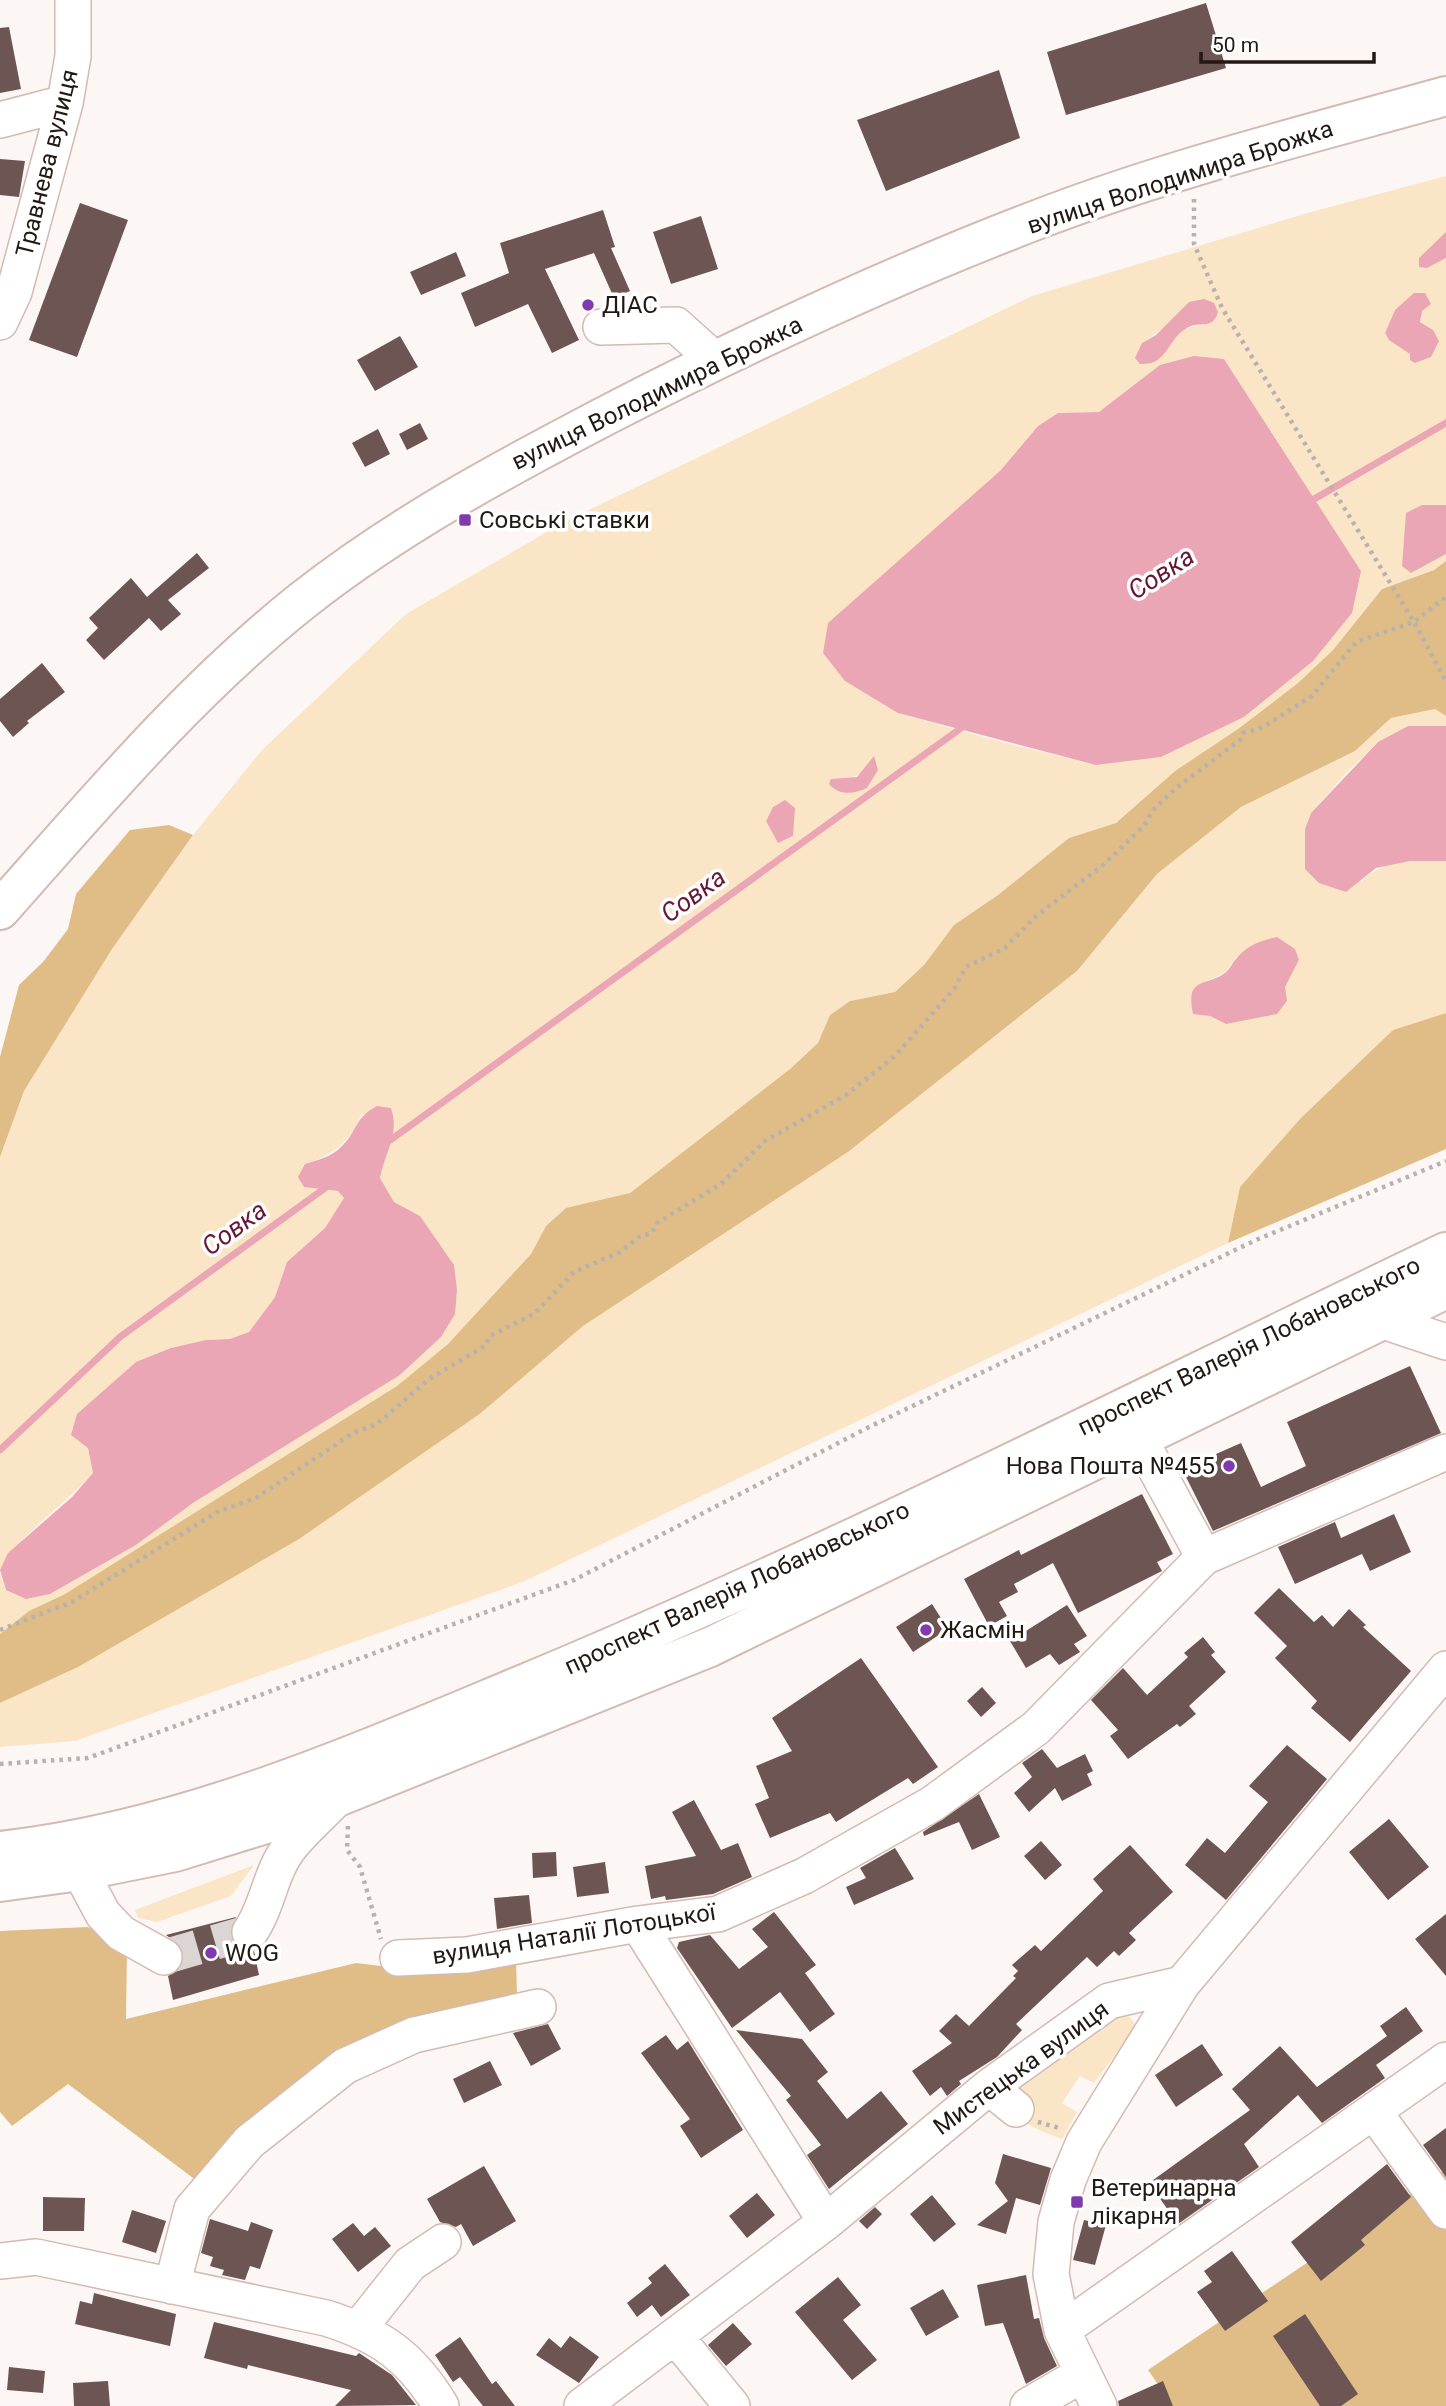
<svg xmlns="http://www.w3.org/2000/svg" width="1446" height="2406" font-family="Roboto,sans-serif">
	<rect width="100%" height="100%" fill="#fcf7f5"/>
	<path fill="#fae6c6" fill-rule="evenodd" d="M1446,176V232L1429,251L1427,268L1446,258V505H1422L1446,554V561L1434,570L1382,589L1333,650L1298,683L1238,729L1175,771L1116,823L1069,838L998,895L954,925L924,965L895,992L850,1001L830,1015L818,1043L790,1069L630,1193L546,1226L531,1254L502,1286L448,1344L397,1386L65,1594L29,1611L0,1634V1574L6,1590L50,1594L136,1545L193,1503L400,1375L441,1337L420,1216L394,1202L380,1178L385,1151L395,1138L362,1114C349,1142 334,1155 305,1164L324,1189L338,1191L345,1198L325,1228L287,1262L275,1297L249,1332L230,1339L206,1340L88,1448L93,1473C68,1502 13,1540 0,1570V1157L24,1091L112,949L193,835L262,750L406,614L564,522L1032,296L1311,212ZM1395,310L1421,311L1420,322L1433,330L1410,354L1385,333ZM1217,319C1206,328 1192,323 1181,332C1166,345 1164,366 1140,364L1142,343L1165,327ZM1224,359L1361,571L1244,717L1161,757L1096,765L990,739L898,713L1000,471L1038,426L1058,413L1099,412ZM869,761L861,790L831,779C848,778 863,779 869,761ZM766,821L793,824V836L778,843Z
		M1435,709L1446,716V726H1408L1378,742L1347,772L1311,813L1305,829V869L1362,881C1384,859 1416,860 1446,861V1013L1393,1030L1240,1187L1228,1243L523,1582L75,1741L0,1747V1703L78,1667L481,1413L583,1326L848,1152L1077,971L1157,874L1241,807L1355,751L1391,718ZM1236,957L1299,960L1285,987L1226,1024L1210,1016L1193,1013C1188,988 1201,984 1222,974C1228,971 1232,963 1236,957Z
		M254,1865L231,1896L157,1922L138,1918L135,1910Z
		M1124,2010L1137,2026L1094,2083L1080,2076L1062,2103L1077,2112L1062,2139C1025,2125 1021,2123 1001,2089Z"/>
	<path fill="#e0bd86" d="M1446,561V716L1435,709L1391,718L1355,751L1241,807L1157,874L1077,971L848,1152L583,1326L481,1413L299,1539L78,1667L0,1703V1634L29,1611L65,1594L397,1386L448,1344L531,1254L546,1226L566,1208L630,1193L790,1069L818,1043L830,1015L850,1001L895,992L924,965L954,925L998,895L1069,838L1116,823L1175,771L1238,729L1298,683L1333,650L1382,589L1434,570Z
		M169,825L193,835L112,949L24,1091L0,1157V1057L19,985L43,962L68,929L76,894L130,830Z
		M1446,1013V1149L1228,1243L1240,1187L1301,1118L1393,1030Z
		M88,1927L127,1949L126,2019L356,1963L406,1969L516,1959L517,1994L335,2054L201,2184L68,2084L12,2126L0,2112V1931Z
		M1446,2169V2406H1173L1148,2370Z"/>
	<path fill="#eaa6b5" d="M1446,232V258L1427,268L1419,267V258Z
		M1414,293H1425L1431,304L1422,311L1420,322L1433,330L1439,341L1431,357L1415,363L1410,360V354L1389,340L1385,333L1395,310Z
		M1204,299L1214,303L1218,312C1213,331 1200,320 1187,328C1167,339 1168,366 1140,364L1135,358L1142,343L1156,335L1189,302Z
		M1194,356L1224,359L1361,571L1352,613L1313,661L1244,717L1161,757L1096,765L898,713L845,681L823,653L828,623L1000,471L1038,426L1058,413L1099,412L1160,365Z
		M1422,505H1446V554L1411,573L1402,566L1406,513Z
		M1408,726H1446V861H1410L1376,868L1346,892L1319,883L1305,869V829L1311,813L1378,742Z
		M874,756L878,770L867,788C854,794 839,796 829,784L831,779L857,777Z
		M785,800L795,808L793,836L778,843L766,821L773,807Z
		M1277,937L1295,949L1299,960L1285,987L1287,1001L1277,1014L1226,1024L1210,1016L1193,1014C1185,976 1206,987 1225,973C1229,970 1232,964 1235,960C1247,945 1259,941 1277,937Z
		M377,1106L391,1108C400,1134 385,1152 380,1178L394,1202L420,1216L454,1265L457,1290L455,1314L441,1337L400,1375L193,1503L136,1545L50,1594L26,1599L6,1590L0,1570L8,1553L72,1497L93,1473L88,1448L71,1435L77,1414L136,1362L171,1348L206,1340L230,1339L249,1332L275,1297L287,1262L325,1228L344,1198L338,1191L304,1187L298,1177L305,1164C318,1160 331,1157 341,1147C358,1131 353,1119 377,1106Z"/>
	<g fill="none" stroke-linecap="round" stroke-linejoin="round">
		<path stroke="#eaa6b5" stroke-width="7" d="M1309,502L1446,423
			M389,1141L964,726
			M0,1450L120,1337L332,1183"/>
	</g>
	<path fill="#6c5553" d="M1206,3L1226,68L1066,115L1047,52Z
		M9,27L21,89L0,93V28Z
		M999,70L1020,138L886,191L857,120Z
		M0,159L25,161L19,197L0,195Z
		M80,203L128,220L77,357L29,340Z
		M603,210L615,247L611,248L630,291L614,298L594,253L545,269L579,340L552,353L528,304L475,327L461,293L509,273L500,243Z
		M701,216L718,269L671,284L653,232Z
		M456,252L466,276L421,295L410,272Z
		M400,336L418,367L375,391L357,360Z
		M420,423L428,439L407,450L399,434Z
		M378,429L390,454L365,467L352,443Z
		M197,553L209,568L168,600L181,614L161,631L149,618L104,660L86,640L98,628L89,618L131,578L147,597Z
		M42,663L65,692L27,721L29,723L13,737L0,721V699Z
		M1410,1366L1441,1433L1213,1531L1182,1469L1241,1443L1261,1487L1306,1466L1287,1422Z
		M1142,1494L1173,1554L1157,1562L1162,1571L1078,1613L1053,1563L1014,1584L1018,1592L999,1602L1007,1616L989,1626L964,1579L1019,1550L1021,1555Z
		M1394,1514L1411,1552L1370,1571L1362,1554L1295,1584L1278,1547L1335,1522L1341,1538Z
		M1279,1588L1314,1622L1322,1615L1333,1627L1349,1609L1366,1625L1363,1627L1411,1671L1350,1742L1311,1708L1317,1701L1275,1658L1287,1646L1254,1613Z
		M932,1604L948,1629L913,1652L896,1627Z
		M1067,1605L1087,1636L1074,1644L1080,1652L1059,1665L1050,1654L1026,1668L1010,1641Z
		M1203,1637L1215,1652L1211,1655L1226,1672L1189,1706L1196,1714L1180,1727L1177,1724L1128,1759L1110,1736L1118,1730L1091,1700L1123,1668L1147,1695L1188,1657L1184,1653Z
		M861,1658L938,1767L913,1784L908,1778L836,1822L830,1813L770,1838L755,1804L769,1798L756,1766L792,1751L772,1718Z
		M982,1687L996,1703L981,1717L967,1701Z
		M1287,1745L1327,1779L1226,1900L1185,1865L1207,1838L1225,1853L1268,1802L1249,1786Z
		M1042,1749L1057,1768L1085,1754L1093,1771L1087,1774L1092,1785L1062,1801L1055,1788L1029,1812L1014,1793L1032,1777L1022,1763Z
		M979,1794L1000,1837L972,1850L959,1822L924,1836L923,1832Z
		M694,1800L721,1850L738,1843L752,1877L713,1894L666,1900L665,1896L651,1899L645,1866L696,1856L672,1812Z
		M1389,1819L1429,1867L1388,1900L1349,1852Z
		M1041,1841L1062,1865L1045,1880L1024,1856Z
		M1130,1845L1173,1892L1129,1933L1136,1940L1119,1956L1114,1951L1097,1967L1087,1957L1016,2024L1022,2030L997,2057L959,2081L961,2084L947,2096L941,2087L930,2096L912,2071L952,2043L939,2031L956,2014L969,2026L1016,1978L1013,1976L1018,1971L1012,1965L1035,1945L1041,1951L1103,1891L1093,1879Z
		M895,1848L914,1879L854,1905L846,1887L866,1878L860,1868Z
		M556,1852L557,1876L533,1878L532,1853Z
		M605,1862L609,1893L577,1897L573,1867Z
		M529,1895L532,1923L497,1929L494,1898Z
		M774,1912L816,1965L805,1973L835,2014L810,2032L780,1992L732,2028L677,1948L679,1942L710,1935L739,1969L768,1947L752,1929Z
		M1446,1914V1976L1415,1939Z
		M236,1917L230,1931L232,1941L240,1950L254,1951L259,1975L173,2000L168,1976L181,1967L184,1956L181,1946L166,1935Z
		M1406,2007L1423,2031L1376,2065L1385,2078L1322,2123L1298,2095L1244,2144L1259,2167L1178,2224L1149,2183L1250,2110L1232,2089L1280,2046L1317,2087L1387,2036L1380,2026Z
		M548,2024L561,2049L531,2066L513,2033Z
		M736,2030L802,2039L828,2072L817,2081L847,2119L881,2091L908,2124L829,2189L807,2155L821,2145L786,2100L791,2096Z
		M666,2035L677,2050L688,2041L743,2130L701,2158L680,2126L690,2119L641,2053Z
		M1202,2044L1223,2075L1176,2107L1155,2075Z
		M490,2061L502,2085L464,2103L453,2079Z
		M1446,2128V2177L1423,2145Z
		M1003,2154L1051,2168L1040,2205L1016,2198L1006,2234L977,2225L1008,2201L995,2183Z
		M1387,2164L1411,2197L1361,2240L1365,2245L1321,2281L1291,2242Z
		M484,2166L516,2221L473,2246L461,2224L456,2227L440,2222L427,2199Z
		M757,2193L775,2215L747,2238L729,2216Z
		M932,2195L956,2224L934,2242L910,2214Z
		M43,2197L85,2198L84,2231H43Z
		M875,2207L882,2214L867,2229L859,2221Z
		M132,2210L166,2221L156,2253L122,2242Z
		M210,2219L248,2231L251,2222L273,2230L260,2269L250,2266L245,2280L222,2275L224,2270L210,2266L213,2257L201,2253Z
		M1084,2220L1106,2225L1095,2265L1073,2260Z
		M353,2223L364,2236L375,2227L391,2246L358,2272L332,2239Z
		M1232,2251L1268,2301L1225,2331L1197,2292L1212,2282L1204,2271Z
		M665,2264L690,2295L661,2317L652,2305L637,2317L627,2303L652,2283L648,2278Z
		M1026,2275L1034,2319L1039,2318L1044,2338L1057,2366L1026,2384L1003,2323L985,2326L977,2285Z
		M838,2277L861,2305L843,2320L877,2360L852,2380L795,2312Z
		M943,2289L959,2317L926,2336L910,2308Z
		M94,2293L176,2314L170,2346L75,2324L80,2301L92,2304Z
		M1305,2314L1358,2394L1341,2406H1320L1273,2336Z
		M214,2322L356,2356L359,2353L392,2375L416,2405L335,2406L351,2390L248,2365L247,2369L204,2358Z
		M733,2323L752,2344L726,2366L708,2345Z
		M570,2336L599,2357L579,2383L536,2355L549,2338L561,2348Z
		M460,2337L492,2384L496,2381L515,2406H483L460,2377L453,2382L435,2355Z
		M9,2367L45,2371L43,2393L7,2390Z
		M108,2381L110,2406H74L73,2383Z
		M1163,2381L1173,2406H1119L1118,2401Z"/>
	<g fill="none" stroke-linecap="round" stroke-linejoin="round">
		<path stroke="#dbd6d3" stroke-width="35" stroke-dasharray="35 18" stroke-linecap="butt" d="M164,1957L250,1932"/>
		<defs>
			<path id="minor" d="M0,120L65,103
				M0,322L14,292L65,103L73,56V0
				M601,327L676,325L716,361
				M1380,1320L1446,1342
				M1139,1438L1204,1557
				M80,1871L103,1914L121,1933L164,1957
				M638,1924L826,2222
				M250,1932C268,1906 270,1873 289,1848C303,1830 322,1814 338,1797
				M398,1958L467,1955L638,1924L718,1914L804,1876L932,1804L1036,1728L1204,1557L1446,1452
				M989,2087L1016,2109
				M1374,2112L1446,2211
				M0,2261L36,2257L326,2318C380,2335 411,2356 441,2406
				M172,2286L192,2209L249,2142L345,2066L414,2035L538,2007
				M359,2328L410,2264L443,2242
				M1062,2330L1446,2060
				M675,2336L732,2406
				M582,2406L826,2222L989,2087L1109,2001L1182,1984
				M1028,2406L1083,2374
				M1099,2406L1062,2330L1051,2274L1056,2222L1068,2180L1084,2142L1182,1984L1446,1669"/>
			<path id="major" d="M0,910C95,803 190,690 302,601C397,526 500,471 607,415C747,343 892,275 1039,219C1172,168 1310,134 1446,96
				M0,1851C181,1831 351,1756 517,1687C833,1556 1138,1399 1446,1252
				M0,1882L80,1871L175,1852L285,1818L710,1647L1446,1289"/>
		</defs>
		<use href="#minor" stroke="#d4bab1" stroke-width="38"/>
		<use href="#major" stroke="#d4bab1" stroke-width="42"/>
		<path stroke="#b8b1af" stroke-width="4.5" stroke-dasharray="3.5 5" stroke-linecap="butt" d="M1194,199V244L1222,308L1414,622L1446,681
			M0,1630L72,1602L219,1511L256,1498L353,1433L377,1424L429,1379L485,1346L490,1336L534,1314L574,1272L620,1252L639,1237L652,1233L657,1223L721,1184L765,1141L846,1095L895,1056L954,989L966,967L1005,948L1036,916L1102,866L1144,826L1154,809L1175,789L1240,740L1243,733L1263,727L1312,696L1356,642L1414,622L1446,597
			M0,1764L88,1758L574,1580L869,1427L1256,1240L1446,1161
			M348,1826L347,1850L360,1867L381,1939
			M1038,2122L1059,2128"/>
		<use href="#minor" stroke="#fff" stroke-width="35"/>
		<use href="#major" stroke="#fff" stroke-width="38"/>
	</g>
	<g fill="#803aad" stroke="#fff" stroke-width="2.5">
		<circle cx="588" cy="305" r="7"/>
		<rect x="458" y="513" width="14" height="14" rx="3.5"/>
		<circle cx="1229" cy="1466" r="7"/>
		<circle cx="926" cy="1630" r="7"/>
		<circle cx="211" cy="1953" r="7"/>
		<rect x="1070" y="2195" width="14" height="14" rx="3.5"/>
	</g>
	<g text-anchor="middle" stroke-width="7" stroke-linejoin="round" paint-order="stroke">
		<g font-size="24" fill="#221915" stroke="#fff">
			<text transform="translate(47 163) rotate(-76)" y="8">Травнева вулиця</text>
			<text transform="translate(1180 177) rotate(-18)" y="8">вулиця Володимира Брожка</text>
			<text transform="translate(657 393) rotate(-26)" y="8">вулиця Володимира Брожка</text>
			<text transform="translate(1249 1346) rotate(-26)" y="8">проспект Валерія Лобановського</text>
			<text transform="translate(737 1588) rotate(-25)" y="8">проспект Валерія Лобановського</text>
			<text transform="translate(574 1934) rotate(-9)" y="8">вулиця Наталії Лотоцької</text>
			<text transform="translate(1021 2068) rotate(-36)" y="8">Мистецька вулиця</text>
		</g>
		<g font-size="24" fill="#221915" stroke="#fff" text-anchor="start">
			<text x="602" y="313">ДІАС</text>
			<text x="479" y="528">Совські ставки</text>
			<text x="1215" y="1474" text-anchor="end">Нова Пошта №455</text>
			<text x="940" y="1638">Жасмін</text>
			<text x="225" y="1961">WOG</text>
			<text x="1091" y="2196">Ветеринарна<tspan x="1091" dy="28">лікарня</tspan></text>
		</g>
		<g font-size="26" font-style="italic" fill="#661832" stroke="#fff">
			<text transform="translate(1161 573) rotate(-33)" y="9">Совка</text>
			<text transform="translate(693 895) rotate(-36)" y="9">Совка</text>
			<text transform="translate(234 1228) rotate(-36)" y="9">Совка</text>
		</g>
	</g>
	<path d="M1201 52v10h173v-10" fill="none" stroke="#221915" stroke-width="3.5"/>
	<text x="1212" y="52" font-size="21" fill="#221915" stroke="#ffffff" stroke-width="5" paint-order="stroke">50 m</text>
</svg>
